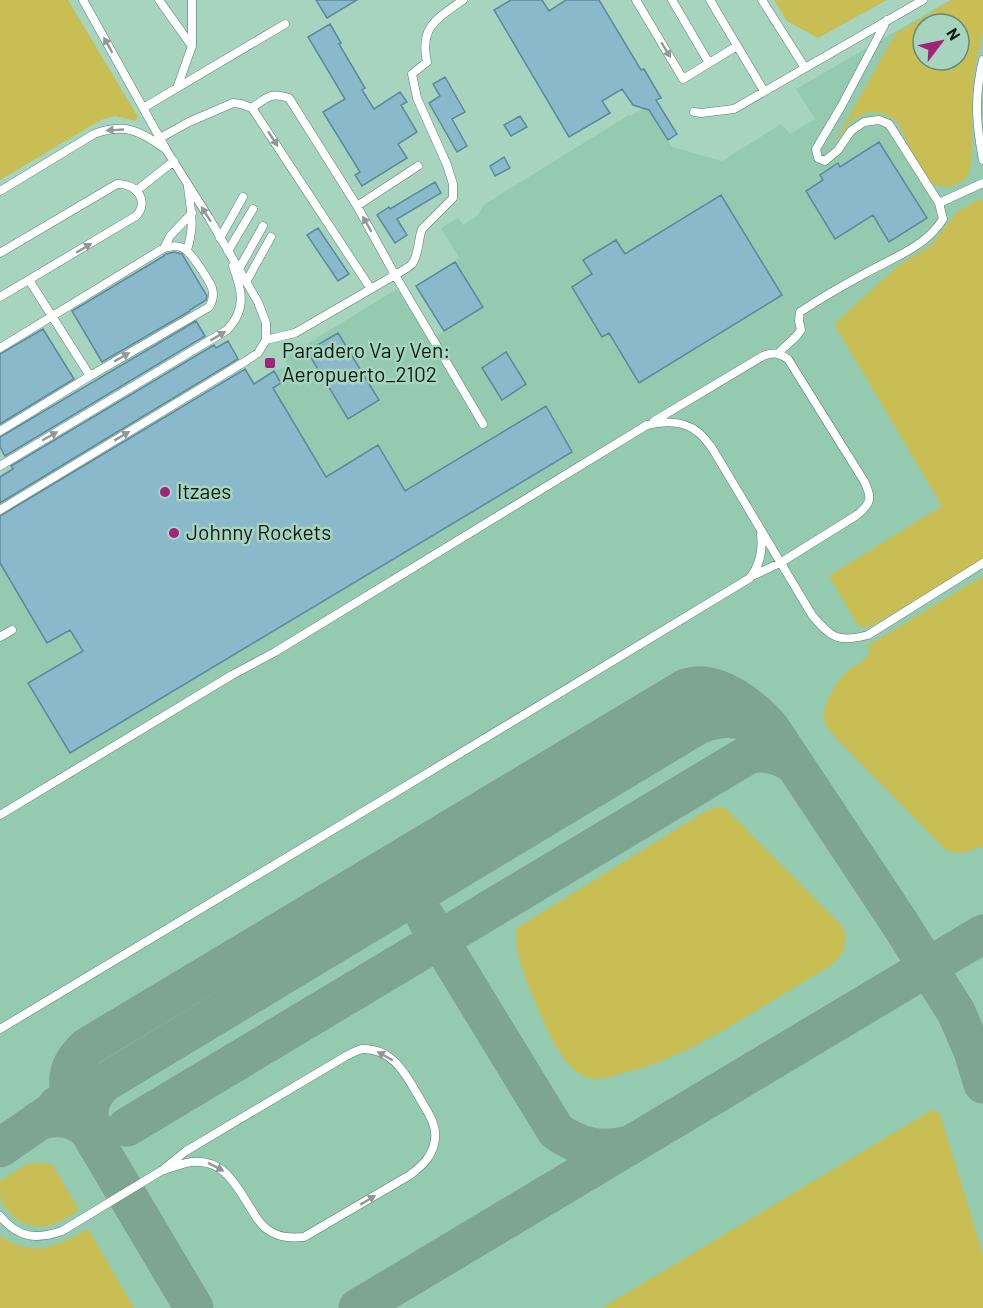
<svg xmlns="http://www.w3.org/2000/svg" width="983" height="1308" font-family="Barlow,sans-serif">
	<rect width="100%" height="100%" fill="#a7d4be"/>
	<path fill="#94cab0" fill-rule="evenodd" d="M950,0H983V1308H0V536L274,371L288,366L284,358L397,289L429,340L444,332L416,286L459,258L441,228L458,218L463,225L477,216L485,204L629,115L630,116L646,107L672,147L722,161L781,124L790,134L815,119L796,89ZM923,24H959V60H923Z"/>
	<path fill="#c8be53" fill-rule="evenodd" d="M0,0H68L138,117L135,121L115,116L101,120L0,180Z
		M774,0H887L818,38L787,21Z
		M952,0H983V33L975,66L972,93V150L970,170L966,179L950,187L937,186L931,183L915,159L897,121L882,113L868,112L852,120L833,145L895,34ZM923,24H959V60H923Z
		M977,200L983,201V559L872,626L859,627L829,576L942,506L834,324L898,266L931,245L957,212Z
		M983,576V846C968,851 960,857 945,849L841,743C835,736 826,729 824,720C821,706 838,678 849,670C857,664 866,661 870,652L867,646Z
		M722,807L727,810L842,926C850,943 843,956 829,967C803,982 777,998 751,1014C709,1039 668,1063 620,1074C612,1076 601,1080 593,1079C567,1074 552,1040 542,1018C533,996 511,951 517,928L706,811L713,808Z
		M932,1110L940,1114L983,1255V1308H602Z
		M36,1163L52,1164L79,1210C69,1216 60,1223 49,1226C30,1230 9,1218 1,1200C0,1195 0,1187 0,1181L26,1165Z
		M88,1229L134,1308H0V1236C36,1259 55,1246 88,1229Z"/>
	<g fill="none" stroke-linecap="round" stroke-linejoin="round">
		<path stroke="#7ea492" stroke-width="39" d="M426,918L556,1131C580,1148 602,1152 630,1145
			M38,1121C51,1117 65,1115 78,1123C86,1127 90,1132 100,1133
			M127,1127L746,756C763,749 780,755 795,765
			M92,1136C86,1114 87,1096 107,1081L698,725C721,715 744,716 765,730
			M0,1148L52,1112L58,1105
			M194,1308L86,1126C69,1096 57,1074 87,1047L686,688C693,686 702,685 709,687C731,691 757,712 771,729L897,919L956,1012L973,1051L983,1084
			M358,1308L983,934"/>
	</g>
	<path fill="#89b9cb" stroke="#5b8a9b" stroke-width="1.5" d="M316,0H357L327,18Z
		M511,0H542L549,11L566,0H599L641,70L644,69L661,98L656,100L677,134L668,140L649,110L633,105L622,89L602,101L610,113L569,137L494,10Z
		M330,24L341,43L339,44L365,88L362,90L374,109L400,92L407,102L401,105L417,132L398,144L407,158L362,186L355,175L360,172L323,112L345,99L308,37Z
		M445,77L465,112L452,119L467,146L457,152L429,103L440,96L433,84Z
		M520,116L527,127L511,136L504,125Z
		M879,142L927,218L889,242L873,215L835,239L806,191L823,180L820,175L838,163L840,167Z
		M504,157L510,168L495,176L490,166Z
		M435,182L441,193L397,219L407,235L395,243L377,215L389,207L390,209Z
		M721,195L782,295L639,383L609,333L602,337L572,287L592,274L583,260L616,240L625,254Z
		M318,228L349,274L338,281L307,235Z
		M174,252L182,254L207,296L206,300L190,310V311L102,362L72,311L164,256V255L166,254Z
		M455,262L483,307L444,331L416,286Z
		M196,321L205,336L5,456L0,447V437Z
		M43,329L74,379L0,424V354Z
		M338,333L379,400L348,419L307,351Z
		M228,341L238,359L0,503V477L13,469L11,466L214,345L216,348Z
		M506,352L526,384L502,400L482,368Z
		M245,369L254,384L274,371L281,383L273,388L326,477L378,445L405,491L546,406L572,452L70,753L28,683L83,651L70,630L47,643L0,563V516Z"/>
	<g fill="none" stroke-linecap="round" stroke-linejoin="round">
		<defs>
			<path id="service" d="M159,0L191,45
				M636,0L683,79L737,46
				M672,0L709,63
				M710,0L764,91
				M762,0L805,68
				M983,60C974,96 976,124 983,160
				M177,88L192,46V0
				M143,108L285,24
				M694,112L701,113L734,109L923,0
				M160,138L189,122L233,103L241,104L252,108
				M0,191L94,134C124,123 139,130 164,148
				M136,191L174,161
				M939,203L983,183
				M357,206L418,166
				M220,238L243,197
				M164,248L170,236L192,213
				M187,250C195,225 191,213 188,187
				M228,251L253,209
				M0,253L117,184C136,183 150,201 136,216L0,297
				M239,269L263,226
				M29,280L90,376
				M246,282L271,237
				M371,289L252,108C267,97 271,92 289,98L357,206L395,275C400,272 408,268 412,264C419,255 418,239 422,229L453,198V184L447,165L417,98L412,74L427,62C419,26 438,18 463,0
				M266,340L295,333L395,275L483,424
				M0,348L164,248C171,246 177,245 183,248C191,252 209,280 212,288C214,295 213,301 209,307L90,376L0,431
				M779,353C786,344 796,339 801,330L799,321L800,312C821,298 842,286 864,274C892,258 926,247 943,219L939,203L889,124L879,120L864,122L851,131L838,150L825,161L818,158L816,149L842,105L887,20
				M654,421L763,356C774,352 779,353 788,359L864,481C872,497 872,503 857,515L780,563L750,577
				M0,466L227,330C247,309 242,290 233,266
				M0,510L246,361L258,353L266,340V323L258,302L209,218L167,151L83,0
				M0,637L12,630
				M0,815L232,675L275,652L647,425C665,421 684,420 699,433C704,437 708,443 712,448L812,615C831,638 838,643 868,635L983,563
				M0,1029L401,789L750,578C760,565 763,551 761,535
				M0,1216C18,1238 36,1240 62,1231L161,1171L186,1151L346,1056C351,1054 357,1050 362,1049C393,1048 406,1075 419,1097C426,1110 437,1123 435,1139C433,1156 423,1165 410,1175L304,1237C291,1238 280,1238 268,1230C262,1226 257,1219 253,1212C238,1189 225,1158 192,1162C182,1163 171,1168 161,1171"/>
		</defs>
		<use href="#service" stroke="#547f6b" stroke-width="9"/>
		<use href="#service" stroke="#fff" stroke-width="8"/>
	</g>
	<defs><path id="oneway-solid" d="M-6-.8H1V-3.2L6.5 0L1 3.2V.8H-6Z" transform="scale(1.5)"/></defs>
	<g fill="#919895">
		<use href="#oneway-solid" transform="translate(108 45) rotate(-119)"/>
		<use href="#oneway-solid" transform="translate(666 50) rotate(59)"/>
		<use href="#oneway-solid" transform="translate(115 130) rotate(177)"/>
		<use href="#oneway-solid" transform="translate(273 139) rotate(57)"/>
		<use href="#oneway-solid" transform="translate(206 214) rotate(-123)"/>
		<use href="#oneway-solid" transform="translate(367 224) rotate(-120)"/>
		<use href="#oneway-solid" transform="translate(84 248) rotate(-31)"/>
		<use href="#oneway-solid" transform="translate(218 336) rotate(-31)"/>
		<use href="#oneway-solid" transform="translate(122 357) rotate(-30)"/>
		<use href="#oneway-solid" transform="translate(50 436) rotate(-30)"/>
		<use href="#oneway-solid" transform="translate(122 436) rotate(-31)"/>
		<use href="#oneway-solid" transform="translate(385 1056) rotate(-151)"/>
		<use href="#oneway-solid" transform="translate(216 1167) rotate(27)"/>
		<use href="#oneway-solid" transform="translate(368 1200) rotate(-31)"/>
	</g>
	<g fill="#a0257a" stroke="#a7d4be" stroke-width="2">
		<rect x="264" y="357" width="12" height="12" rx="3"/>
		<circle cx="165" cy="492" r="6"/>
		<circle cx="174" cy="533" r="6"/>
	</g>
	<g text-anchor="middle" stroke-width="5" stroke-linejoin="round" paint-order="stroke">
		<g font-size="21" fill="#0a1b14" stroke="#a7d4be" text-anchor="start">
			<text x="282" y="358">Paradero Va y Ven:<tspan x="282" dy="24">Aeropuerto_2102</tspan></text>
			<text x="177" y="499">Itzaes</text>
			<text x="186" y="540">Johnny Rockets</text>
		</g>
	</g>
	<g transform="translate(941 42) rotate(58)"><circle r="28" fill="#a7d4be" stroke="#688a7a" stroke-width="1.5"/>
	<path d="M0-4.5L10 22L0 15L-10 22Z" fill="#a0257a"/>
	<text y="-9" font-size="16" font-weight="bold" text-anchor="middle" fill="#0a1b14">N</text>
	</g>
</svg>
